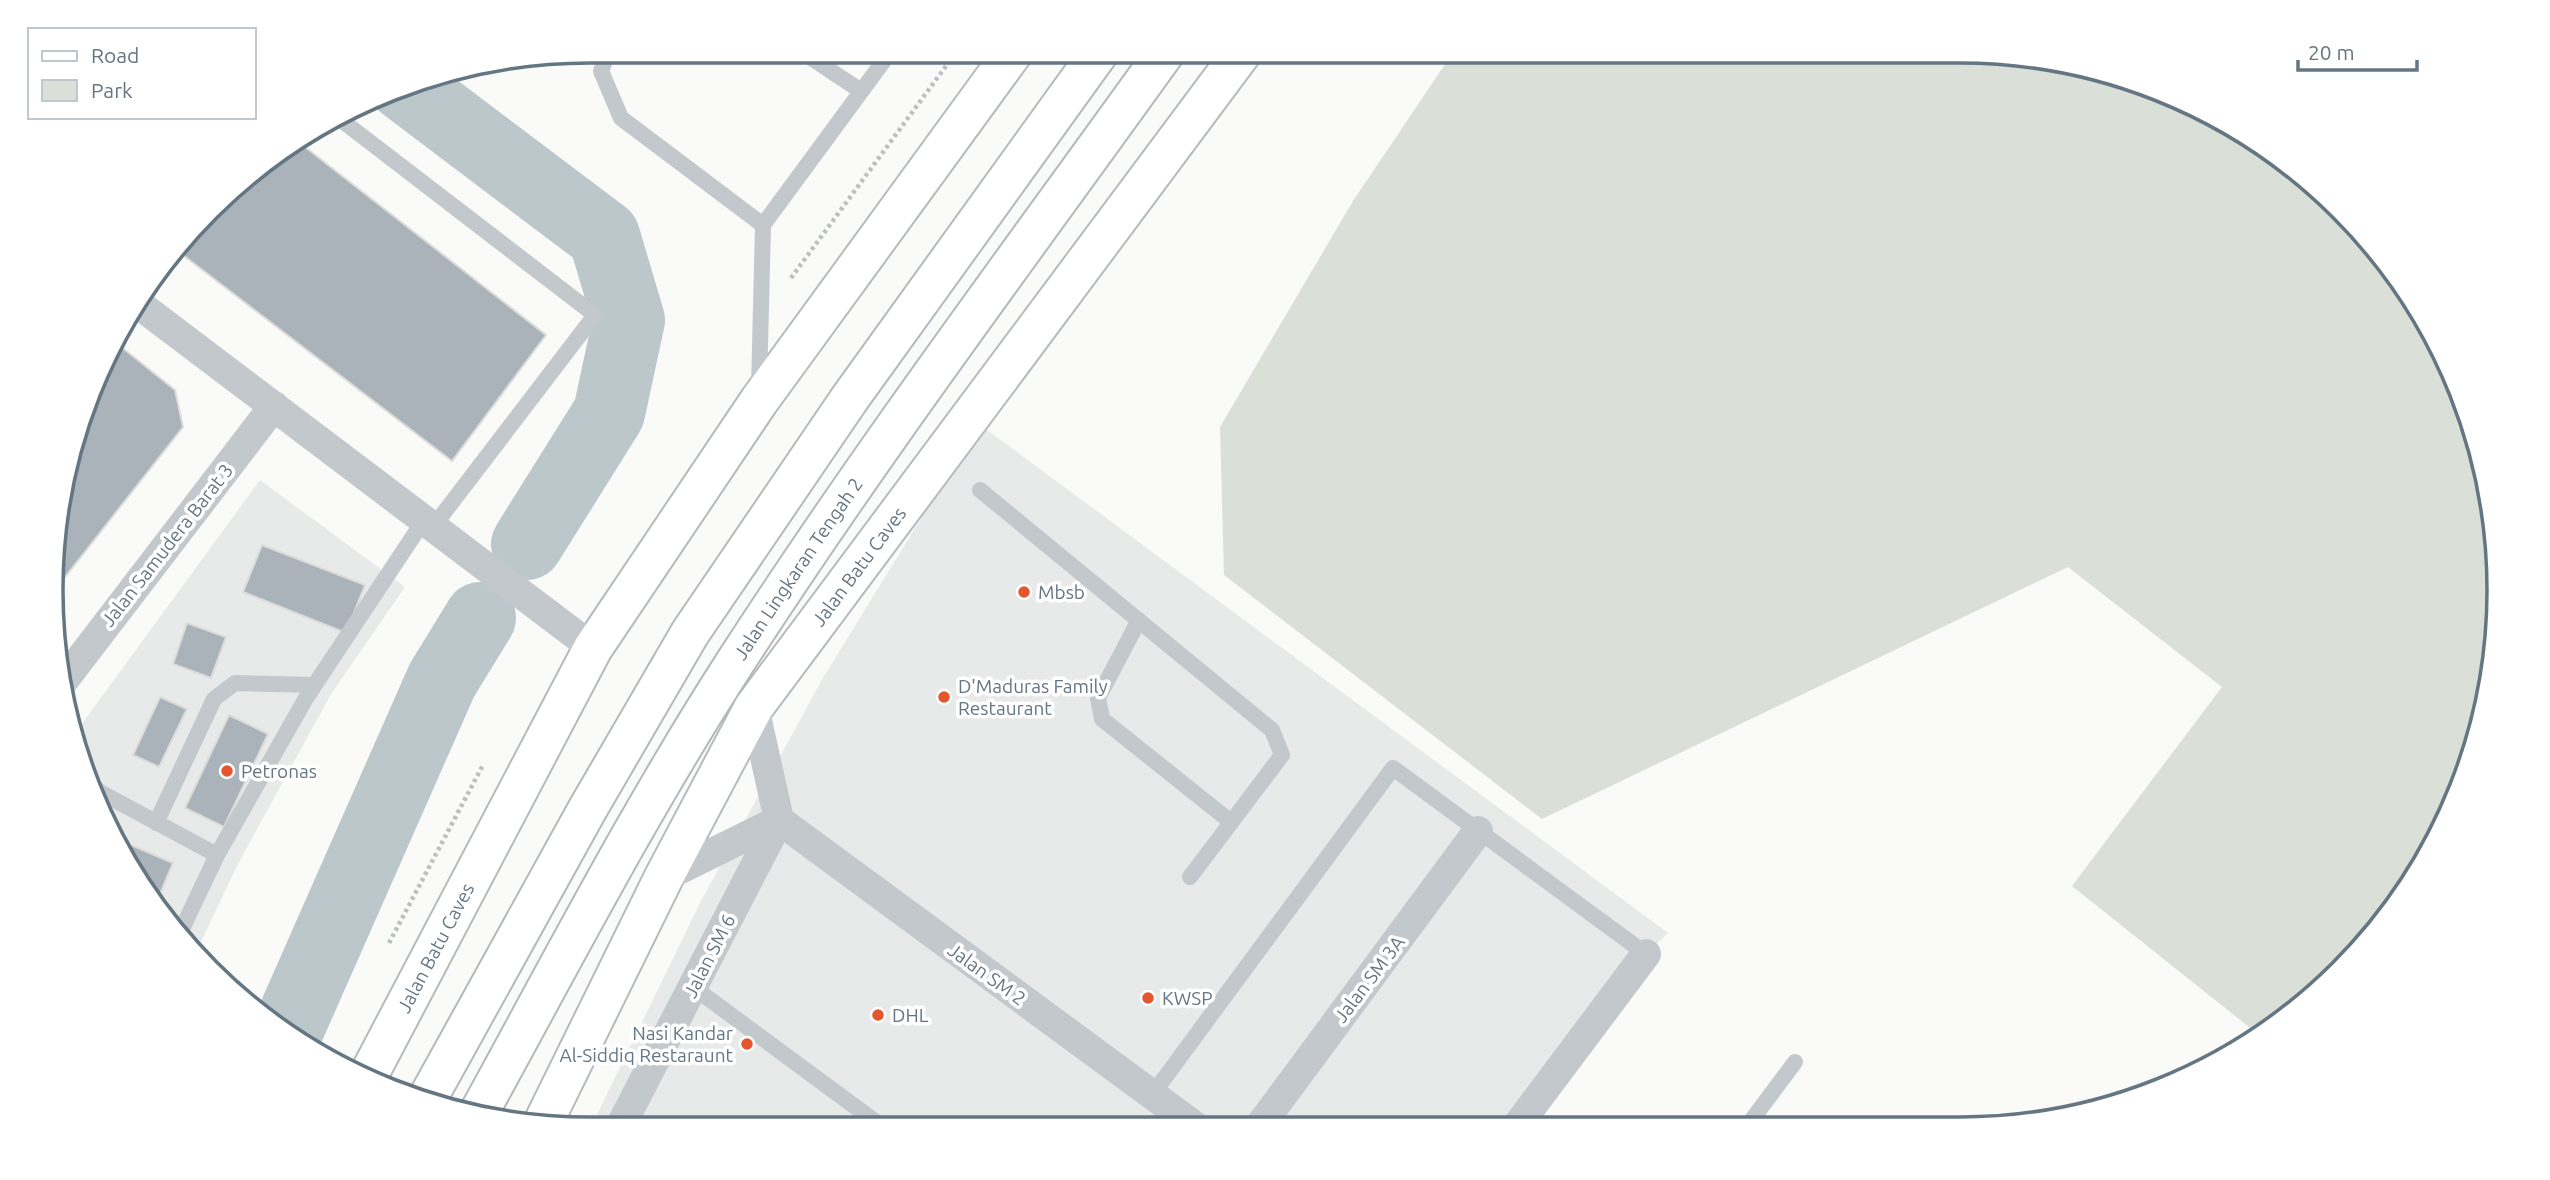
<svg xmlns="http://www.w3.org/2000/svg" width="2550" height="1180" font-family="Ubuntu,sans-serif">
	<rect width="100%" height="100%" fill="#fafaf8"/>
	<path fill="#e8e9e9" d="M979,424L1668,933L1646,954L1513,1126L590,1129L701,901L823,678Z
		M260,480L405,587L331,694L238,864L197,950L123,859L80,764L73,736Z"/>
	<path fill="#dadfd7" d="M1454,51H1960L2065,61L2166,92L2259,141L2341,208L2408,290L2458,383L2489,484L2499,590L2489,695L2458,796L2388,918L2289,1018L2259,1035L2072,886L2222,687L2068,567L1542,819L1224,575L1220,427L1353,201Z"/>
	<g fill="none" stroke-linecap="round" stroke-linejoin="round">
		<path stroke="#bbc7cb" stroke-width="72" d="M404,85L604,236L629,320L609,413L527,544
			M288,1029L442,680L480,618"/>
	</g>
	<path fill="#aab3b9" stroke="#dcdcda" stroke-width="2" d="M296,140L546,335L452,461L179,252L235,184Z
		M115,342L175,390L183,427L58,586L61,485Z
		M262,545L365,585L346,633L243,592Z
		M187,623L226,637L211,678L173,664Z
		M160,697L187,709L159,767L133,755Z
		M229,715L268,734L224,827L185,808Z
		M131,845L173,863L157,901L124,861Z"/>
	<g fill="none" stroke-linecap="round" stroke-linejoin="round">
		<defs>
			<g id="primary">
				<path id="s1" d="M367,1078L593,648L759,401L1014,51"/>
				<path id="s2" d="M542,1125L664,877L754,707L1243,51"/>
			</g>
			<g id="trunk">
				<path d="M426,1101L587,810L690,633L850,398L1100,51"/>
				<path id="s3" d="M477,1116C561,963 641,808 736,661C871,452 1021,253 1166,51"/>
			</g>
		</defs>
		<use href="#primary" stroke="#b5babe" stroke-width="42"/>
		<use href="#trunk" stroke="#b4b9bd" stroke-width="42"/>
		<path stroke="#bbbfc2" stroke-width="4.5" stroke-dasharray="3.5 3.5" stroke-linecap="butt" d="M791,278L957,51
			M389,943L483,765"/>
		<path stroke="#c3c8cc" stroke-width="16" d="M609,51L601,71L621,118L763,225
			M801,51L861,91
			M336,116L595,315L433,527
			M759,388L763,225L891,51
			M980,490L1272,730L1282,755L1190,877
			M1139,620L1098,698L1102,719L1231,822
			M88,782L100,792L217,855
			M156,823L214,699L235,683L314,685
			M181,931L217,855L306,698L424,520
			M693,987L884,1128
			M1152,1095L1393,768L1646,954
			M1748,1125L1795,1062"/>
		<path stroke="#c3c8cc" stroke-width="30" d="M137,303L593,648
			M61,684L274,406
			M754,707L779,820L1196,1127
			M664,877L779,820
			M1517,1126L1646,954
			M1259,1127L1478,831
			M619,1129L779,820"/>
		<use href="#primary" stroke="#fff" stroke-width="38"/>
		<use href="#trunk" stroke="#fff" stroke-width="38"/>
	</g>
	<g fill="#e4572e" stroke="#fff" stroke-width="2.5">
		<circle cx="1024" cy="592" r="7"/>
		<circle cx="944" cy="697" r="7"/>
		<circle cx="227" cy="771" r="7"/>
		<circle cx="1148" cy="998" r="7"/>
		<circle cx="878" cy="1015" r="7"/>
		<circle cx="747" cy="1044" r="7"/>
	</g>
	<g text-anchor="middle" stroke-width="7" stroke-linejoin="round" paint-order="stroke">
		<g font-size="19" fill="#657683" stroke="#fff">
			<text transform="translate(167 545) rotate(-52)" y="7">Jalan Samudera Barat 3</text>
			<text dy="7" stroke="none"><textPath href="#s2" startOffset="644">Jalan Batu Caves</textPath></text>
			<text dy="7" stroke="none"><textPath href="#s3" startOffset="635">Jalan Lingkaran Tengah 2</textPath></text>
			<text dy="7" stroke="none"><textPath href="#s1" startOffset="147">Jalan Batu Caves</textPath></text>
			<text transform="translate(709 956) rotate(-63)" y="7">Jalan SM 6</text>
			<text transform="translate(987 974) rotate(36)" y="7">Jalan SM 2</text>
			<text transform="translate(1369 979) rotate(-53)" y="7">Jalan SM 3A</text>
		</g>
		<g font-size="19" fill="#657683" stroke="#fff" text-anchor="start">
			<text x="1038" y="599">Mbsb</text>
			<text x="958" y="693">D'Maduras Family<tspan x="958" dy="22">Restaurant</tspan></text>
			<text x="241" y="778">Petronas</text>
			<text x="1162" y="1005">KWSP</text>
			<text x="892" y="1022">DHL</text>
			<text x="733" y="1040" text-anchor="end">Nasi Kandar<tspan x="733" dy="22">Al-Siddiq Restaraunt</tspan></text>
		</g>
	</g>
	<path d="M0 0H2550V1180H0ZM590 63H1960A527 527 0 0 1 2487 590V590A527 527 0 0 1 1960 1117H590A527 527 0 0 1 63 590V590A527 527 0 0 1 590 63Z" fill="#fff" fill-rule="evenodd"/>
	<path fill="none" stroke="#657683" stroke-width="3.5" d="M590 63H1960A527 527 0 0 1 2487 590V590A527 527 0 0 1 1960 1117H590A527 527 0 0 1 63 590V590A527 527 0 0 1 590 63Z"/>
	<rect x="28" y="28" width="228" height="91" fill="#ffffff" stroke="#c1c8cd" stroke-width="2"/>
	<rect x="42" y="51" width="35" height="10" fill="#ffffff" stroke="#c1c8cd" stroke-width="2"/>
	<text x="91" y="63" font-size="21" fill="#657683">Road</text>
	<rect x="42" y="80" width="35" height="21" fill="#dadfd7" stroke="#c1c8cd" stroke-width="2"/>
	<text x="91" y="98" font-size="21" fill="#657683">Park</text>
	<path d="M2298 60v10h119v-10" fill="none" stroke="#657683" stroke-width="3.5"/>
	<text x="2308" y="60" font-size="21" fill="#657683" stroke="#ffffff" stroke-width="5" paint-order="stroke">20 m</text>
</svg>
